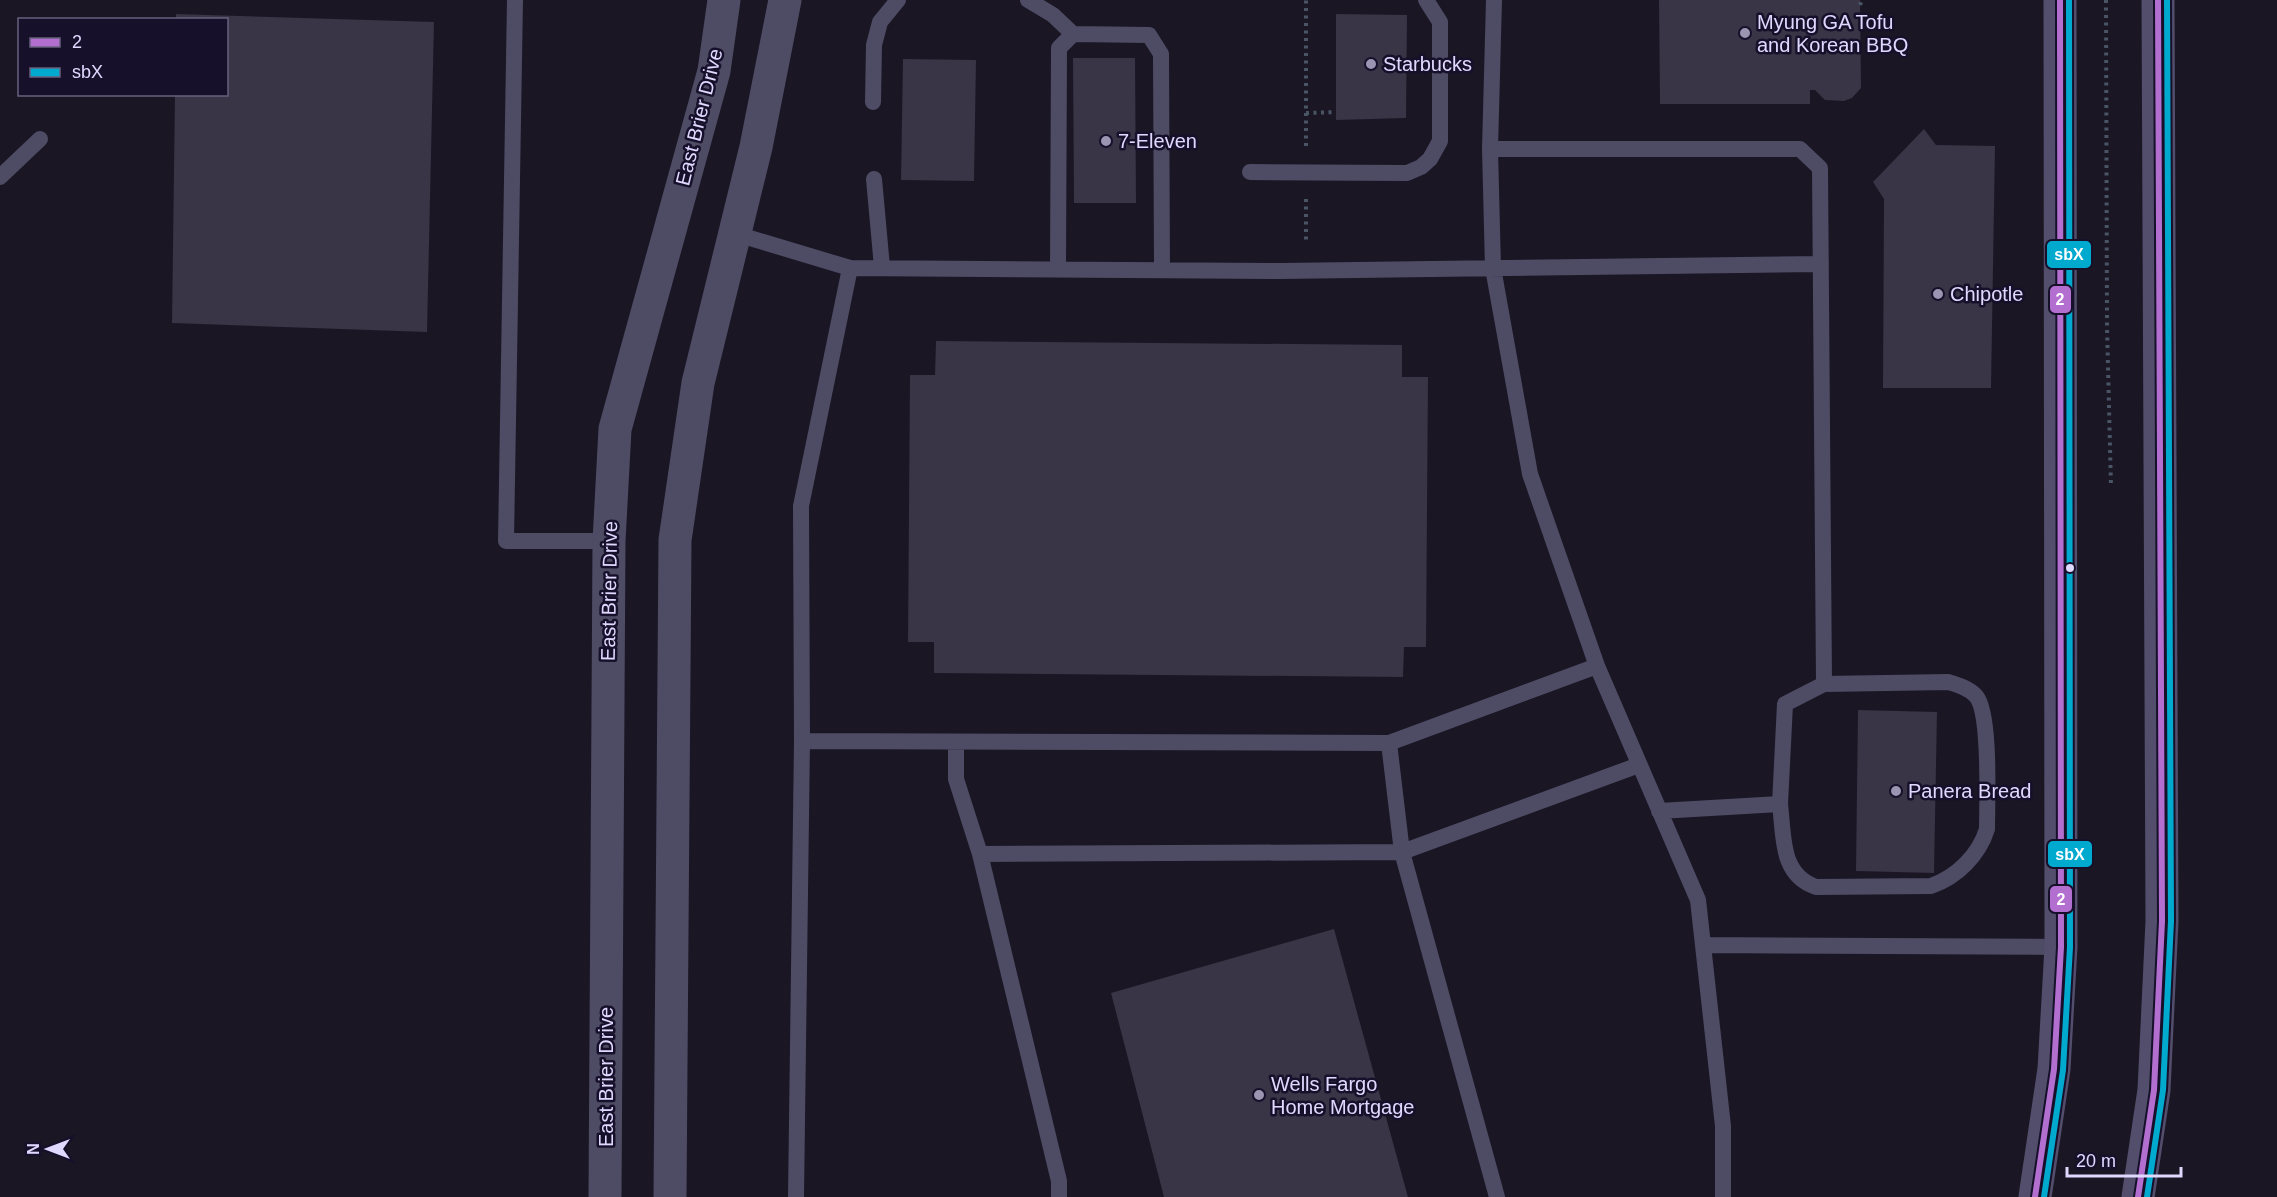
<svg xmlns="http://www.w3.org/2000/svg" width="2277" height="1197" font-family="Helvetica,sans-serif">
	<rect width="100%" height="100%" fill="#1a1624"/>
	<path fill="#393446" d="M1659,0H1860L1861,88L1852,98L1844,101L1825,100L1815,90H1810V104H1660Z
		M176,14L434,22L427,332L172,323L175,94H226V20H176Z
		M1336,14L1407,15L1406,118L1336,120Z
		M1073,58H1135L1136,203H1074Z
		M903,59L976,60L974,181L901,180Z
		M1924,129L1936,145L1995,146L1991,388H1883L1884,199L1873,182Z
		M936,341L1402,345V377H1428L1426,647H1404L1403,677L934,673V642H908L910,375H935Z
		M1858,710L1937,712L1934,873L1856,871Z
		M1334,929L1408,1197H1164L1111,993Z"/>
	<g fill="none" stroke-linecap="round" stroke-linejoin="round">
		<path stroke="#495565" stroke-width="4" stroke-dasharray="3 4.5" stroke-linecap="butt" d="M2106,0L2107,327L2111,487
			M1860,5L1862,0
			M1306,113L1336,112
			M1306,146V0
			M1306,199V242"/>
		<path stroke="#4e4b65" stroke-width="16" d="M515,0L506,541H609
			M1028,0L1053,15L1073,34
			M1494,0L1490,149L1493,268L1530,474L1597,666L1698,900L1723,1126V1197
			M873,102L874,45L880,22L898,0
			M1490,149H1800L1820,168L1824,684L1785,704L1780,804L1659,811
			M1250,172L1407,173L1421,167L1430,159L1440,141V22L1426,0
			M0,177L40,139
			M874,179L882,267
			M733,233L850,268L1280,271L1821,264
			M1058,269L1059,48L1073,34L1149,35L1161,54L1162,269
			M802,741L1389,743L1597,666
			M956,742V779L980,854L1059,1181V1197
			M1389,743L1402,852L1497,1197
			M1780,804C1784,836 1780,875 1816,887L1931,886C1957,877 1979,855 1987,829C1987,803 1991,713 1976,696C1969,688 1958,685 1948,682L1824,684
			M980,854L1402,852L1639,765
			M1703,945L2061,947
			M796,1197L802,741L801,506L850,268"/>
		<path stroke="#4e4b65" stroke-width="33" d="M605,1197L609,541L615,429L714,71L724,0
			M670,1197L675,540L698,383L756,147L785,0"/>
		<path stroke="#524e6b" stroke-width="33" d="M2035,1197L2054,1069L2061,947L2060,0
			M2138,1197L2154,1090L2162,921L2158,0"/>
		<defs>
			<path id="bus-1" d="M2035,1197L2054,1069L2061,947L2060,0
				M2138,1197L2154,1090L2162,921L2158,0"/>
			<path id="bus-2" d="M2044,1197L2063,1070L2070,947L2069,0
				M2147,1197L2163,1090L2171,921L2167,0"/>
		</defs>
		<use href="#bus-1" stroke="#16102a" stroke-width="10"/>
		<use href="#bus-2" stroke="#16102a" stroke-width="10"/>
		<use href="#bus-1" stroke="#b36fd0" stroke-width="6"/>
		<use href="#bus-2" stroke="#00a9ce" stroke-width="6"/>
	</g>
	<g fill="#9b95b2" stroke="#16102a" stroke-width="2">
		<circle cx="1745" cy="33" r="6"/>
		<circle cx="1371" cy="64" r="6"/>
		<circle cx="1106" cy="141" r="6"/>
		<circle cx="1938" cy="294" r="6"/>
		<circle cx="1896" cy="791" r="6"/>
		<circle cx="1259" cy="1095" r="6"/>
	</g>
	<circle fill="#e0d9ff" stroke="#16102a" stroke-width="2" cx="2070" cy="568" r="5"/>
	<g text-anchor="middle" stroke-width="5" stroke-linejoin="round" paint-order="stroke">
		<g font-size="20" fill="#e0d9ff" stroke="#16102a" text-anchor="start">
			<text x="1757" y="29">Myung GA Tofu<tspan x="1757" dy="23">and Korean BBQ</tspan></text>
			<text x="1383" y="71">Starbucks</text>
			<text x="1118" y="148">7-Eleven</text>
			<text x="1950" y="301">Chipotle</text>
			<text x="1908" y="798">Panera Bread</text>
			<text x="1271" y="1091">Wells Fargo<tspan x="1271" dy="23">Home Mortgage</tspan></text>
		</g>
		<g font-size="20" fill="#e0d9ff" stroke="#16102a">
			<text transform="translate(699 117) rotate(-76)" y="7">East Brier Drive</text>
			<text transform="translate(609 591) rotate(-89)" y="7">East Brier Drive</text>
			<text transform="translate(606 1077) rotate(-90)" y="7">East Brier Drive</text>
		</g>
	</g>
	<g stroke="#16102a" stroke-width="2">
		<rect x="2046" y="240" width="46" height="29" rx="6" fill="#00a9ce"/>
		<rect x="2049" y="285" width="23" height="29" rx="6" fill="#b36fd0"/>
		<rect x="2047" y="840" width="46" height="28" rx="6" fill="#00a9ce"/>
		<rect x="2049" y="885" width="24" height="28" rx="6" fill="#b36fd0"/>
	</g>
	<g font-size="16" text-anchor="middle" font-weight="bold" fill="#fff">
		<text x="2069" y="260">sbX</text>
		<text x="2060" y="305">2</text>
		<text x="2070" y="860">sbX</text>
		<text x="2061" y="905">2</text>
	</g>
	<rect x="18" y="18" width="210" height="78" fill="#16102a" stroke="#67607f" stroke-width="1.5"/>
	<rect x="30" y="38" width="30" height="9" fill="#b36fd0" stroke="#67607f" stroke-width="1.5"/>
	<text x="72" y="48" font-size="18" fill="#e0d9ff">2</text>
	<rect x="30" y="68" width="30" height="9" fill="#00a9ce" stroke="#67607f" stroke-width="1.5"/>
	<text x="72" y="78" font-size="18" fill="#e0d9ff">sbX</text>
	<g transform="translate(48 1149) rotate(270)" stroke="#16102a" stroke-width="4.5" paint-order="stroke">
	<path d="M0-4.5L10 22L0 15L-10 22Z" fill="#e0d9ff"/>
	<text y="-9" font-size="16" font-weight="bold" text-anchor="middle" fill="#e0d9ff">N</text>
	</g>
	<path d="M2067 1167v9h114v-9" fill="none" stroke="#e0d9ff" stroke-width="3"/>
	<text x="2076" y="1167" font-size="18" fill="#e0d9ff" stroke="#16102a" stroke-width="4.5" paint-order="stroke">20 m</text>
</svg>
